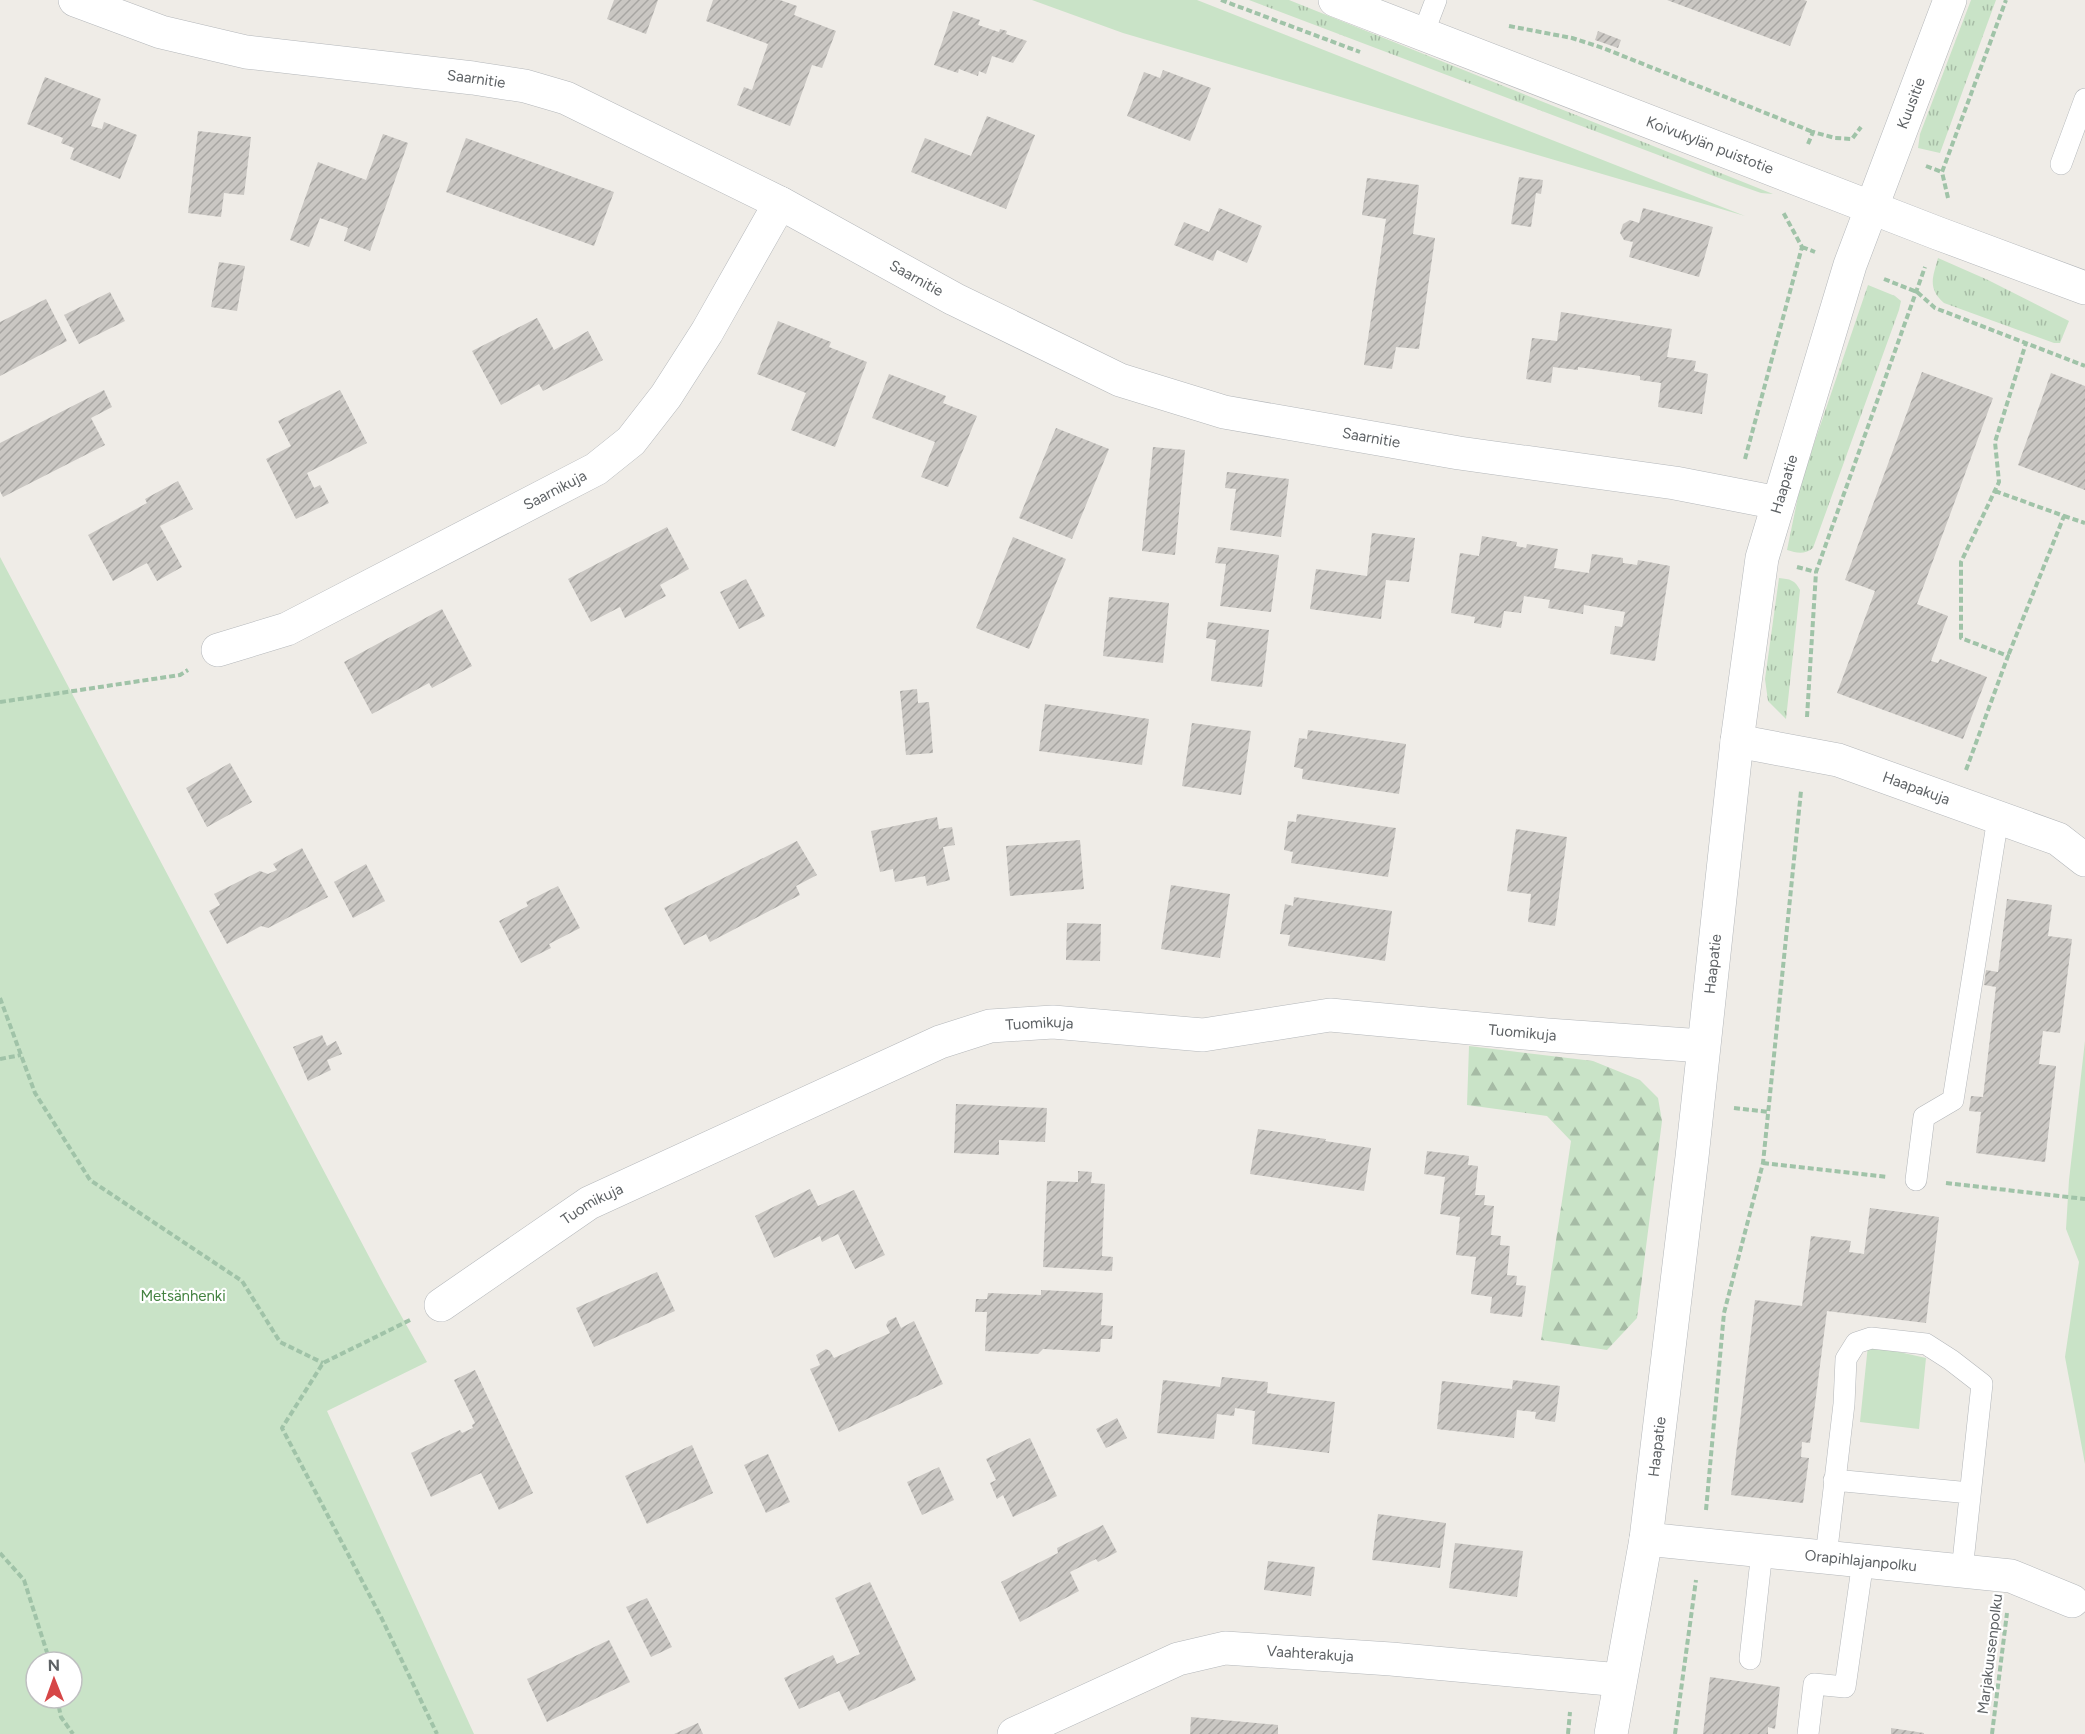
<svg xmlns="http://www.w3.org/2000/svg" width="2085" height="1734" font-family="Figtree,sans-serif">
	<defs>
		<pattern id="grass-tufts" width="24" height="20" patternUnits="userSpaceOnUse" patternTransform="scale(1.5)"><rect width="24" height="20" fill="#c9e3c7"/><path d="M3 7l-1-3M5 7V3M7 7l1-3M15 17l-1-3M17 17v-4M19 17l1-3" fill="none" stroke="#a6bba5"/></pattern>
		<pattern id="forest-firs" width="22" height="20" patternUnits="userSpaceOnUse" patternTransform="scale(1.5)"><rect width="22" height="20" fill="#c9e3c7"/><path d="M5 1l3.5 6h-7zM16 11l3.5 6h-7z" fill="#a6bba5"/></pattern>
		<pattern id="building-hatch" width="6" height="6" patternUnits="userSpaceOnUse" patternTransform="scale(1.5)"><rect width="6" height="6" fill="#cac7c3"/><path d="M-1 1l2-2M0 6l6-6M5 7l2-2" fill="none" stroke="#a7a5a2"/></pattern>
	</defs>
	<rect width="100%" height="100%" fill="#efece7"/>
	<path fill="url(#grass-tufts)" d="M1249,0H1289L1773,194L1761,193L1727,181Z
		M1971,0H1996L1940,153L1918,148L1920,134Z
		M1938,258L1988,280L2069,321L2060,343H2054L1944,303C1927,288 1933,277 1938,258Z
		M1868,285L1895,296L1901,301L1899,310L1813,548C1804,555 1797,553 1787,550L1801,482Z
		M1779,578C1790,579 1795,580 1800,590L1786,719L1768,701L1765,679Z"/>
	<path fill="url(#forest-firs)" d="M1469,1046L1593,1061L1640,1080L1658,1098L1662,1121L1637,1318L1607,1350L1541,1340L1571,1141L1547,1116L1467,1105Z"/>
	<path fill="#c9e3c7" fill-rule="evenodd" d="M1032,0H1197L1745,216L1123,33Z
		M0,557L384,1285L427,1362L327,1411L474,1734H0ZM36,1662H72V1698H36Z
		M2085,1041V1464L2065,1357L2079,1262L2066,1229L2069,1180Z
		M1868,1345L1926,1358L1919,1429L1860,1422Z"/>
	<path fill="url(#building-hatch)" d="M614,0H658L646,34L607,19Z
		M713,0H780L797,6L794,15L836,31L822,68L812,65L790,126L737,105L744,87L752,90L768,44L706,21Z
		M1667,0H1804L1807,1L1790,46Z
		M953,11L980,20L978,25L999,32L1000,29L1007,31L1006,34L1027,41L1013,63L992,56L986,74L979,71L978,76L959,69L958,73L934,65Z
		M1598,31L1621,40L1618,48L1595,40Z
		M1163,70L1211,88L1190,141L1127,116L1144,72L1160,78Z
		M45,77L101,99L91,126L102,129L104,122L137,135L120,179L70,159L74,148L61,143L63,138L27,124Z
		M987,116L1035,135L1006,209L911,172L925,138L971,156Z
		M198,131L251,137L244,195L224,193L221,217L188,213Z
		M383,134L408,143L370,251L344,241L348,228L320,218L309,247L290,240L318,162L366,180Z
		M466,138L614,192L594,246L446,192Z
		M1519,177L1543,180L1541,194L1536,193L1531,227L1511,224Z
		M1367,178L1419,185L1413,234L1435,238L1419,349L1396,347L1392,369L1364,365L1386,219L1362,215Z
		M1219,208L1262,226L1247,263L1217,250L1213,261L1174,245L1184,222L1209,232Z
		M1643,208L1713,227L1699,277L1629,257L1633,242L1624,240L1620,233L1623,224L1630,220L1639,223Z
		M219,262L245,266L237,311L211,307Z
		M110,292L125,321L79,344L64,315Z
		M46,299L67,341L0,376V322Z
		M1561,312L1672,329L1667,357L1696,361L1694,371L1708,374L1702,414L1658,407L1661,383L1640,380V376L1578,367V370L1553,367L1551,383L1526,379L1532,338L1557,341Z
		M537,318L554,350L588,331L603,360L543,391L539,384L501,405L472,351Z
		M778,321L831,342L829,347L867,362L835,447L791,430L806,393L757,374Z
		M1922,372L1993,398L1917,604L1948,616L1931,661L1938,663L1940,659L1987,677L1963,739L1837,693L1875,591L1845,580Z
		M2051,373L2085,386V490L2018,465Z
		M889,374L946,396L943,403L977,416L948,487L921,477L935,442L872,418Z
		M104,390L112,407L91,418L105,445L3,497L0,491V443Z
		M340,390L367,443L307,473L314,488L320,485L329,503L296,519L266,459L291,446L278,421Z
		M1056,428L1109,449L1072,539L1019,518Z
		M1153,447L1185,450L1175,555L1142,551Z
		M1227,472L1289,479L1281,537L1230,530L1236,489L1225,488Z
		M178,481L193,509L160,526L182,567L157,581L147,563L113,581L88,535L147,503L145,499Z
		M667,527L689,569L660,585L666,596L625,618L620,607L591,622L568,579Z
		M1372,533L1415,538L1409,582L1386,580L1381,619L1310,609L1316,569L1367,576Z
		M1482,536L1517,542L1516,546L1526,548L1527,544L1558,549L1554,568L1589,573L1592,554L1623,558V563L1637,565L1638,560L1670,566L1655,661L1610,654L1615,626L1622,627L1625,612L1584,605L1583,614L1566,611L1548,608L1550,600L1524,596L1521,613L1504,611L1501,628L1474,623L1475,617L1451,613L1460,553L1479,556Z
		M1013,537L1066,559L1029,649L976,628Z
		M1218,547L1279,555L1271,612L1220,606L1226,564L1215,563Z
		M746,579L765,616L739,629L720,592Z
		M1109,597L1169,603L1163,663L1103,656Z
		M442,609L472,666L432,688L429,683L372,714L344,662Z
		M1208,622L1269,630L1262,687L1211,681L1216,640L1206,638Z
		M917,689L918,703L929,702L933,753L906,755L900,691Z
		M1045,704L1149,719L1142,765L1039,751Z
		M1192,723L1251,731L1241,795L1182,786Z
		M1308,730L1406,744L1399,794L1302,779L1303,769L1294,767L1299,738L1307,739Z
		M230,763L252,802L207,827L186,788Z
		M1297,814L1396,828L1388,877L1291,863L1293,852L1284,850L1288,821L1296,822Z
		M937,817L939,829L952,827L955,845L943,847L950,880L927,886L925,876L895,882L893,869L880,872L871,831Z
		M1516,829L1567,837L1555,926L1528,922L1531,894L1507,891Z
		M1080,840L1084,889L1010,896L1006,846Z
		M797,841L817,875L796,886L800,895L710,942L706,934L684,945L664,908Z
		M302,848L328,897L268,928L261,926L227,944L209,911L220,905L214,894L260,871L268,874L277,870L273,864Z
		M366,864L385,901L353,918L334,882Z
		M1171,885L1230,894L1220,958L1161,949Z
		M558,886L580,928L549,944L551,948L521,963L499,921L528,906L526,902Z
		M1294,897L1392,911L1385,961L1288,946L1290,935L1280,934L1285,904L1293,906Z
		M2007,899L2052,905L2048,936L2072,939L2060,1033L2043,1031L2039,1064L2056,1066L2045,1162L1976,1153L1981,1112L1969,1111L1971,1096L1983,1097L1996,987L1984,985L1986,970L1998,972Z
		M1067,923L1101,924L1100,961L1066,960Z
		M322,1035L327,1046L336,1041L342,1054L327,1060L331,1070L308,1081L293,1047Z
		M956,1104L1047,1108L1045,1142L999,1140V1155L954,1153Z
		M1258,1129L1326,1139L1325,1141L1371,1148L1364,1191L1250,1174Z
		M1427,1151L1469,1156L1468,1165L1478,1166L1475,1195H1485L1484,1205L1494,1206L1491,1235L1501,1236L1500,1245L1510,1246L1507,1275L1517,1276L1516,1285L1526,1286L1522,1317L1490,1313L1492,1297L1471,1294L1476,1257L1456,1255L1460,1217L1440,1214L1445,1177L1424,1174Z
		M1078,1171L1092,1172L1091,1183L1105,1184L1102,1256L1113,1257L1112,1271L1043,1267L1047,1181L1078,1182Z
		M810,1189L818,1206L854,1190L885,1255L855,1269L838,1234L822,1242L820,1236L774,1258L755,1216Z
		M1870,1208L1939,1217L1926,1323L1827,1311L1810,1443L1802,1442L1801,1457L1809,1458L1803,1503L1731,1495L1755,1300L1802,1306L1811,1236L1851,1241L1849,1252L1864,1254Z
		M657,1272L675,1311L594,1347L576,1308Z
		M1041,1290L1103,1293L1101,1325L1113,1326L1112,1339H1101L1100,1352L1043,1349L1038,1354L985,1351L987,1312H975L976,1299H987L988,1293L1041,1295Z
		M896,1317L901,1328L914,1321L943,1384L839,1432L810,1369L820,1365L816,1355L826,1349L830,1351L834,1358L890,1333L886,1325L888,1321Z
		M475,1370L533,1493L499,1510L481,1473L431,1497L411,1453L460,1430L462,1433L473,1428L472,1425L475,1423L454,1380Z
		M1222,1377L1268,1382L1267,1393L1335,1402L1329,1453L1252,1444L1255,1411L1235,1408L1234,1416L1217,1414L1214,1439L1157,1433L1163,1380L1220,1387Z
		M1513,1380L1560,1386L1555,1422L1535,1419L1536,1412L1517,1410L1514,1438L1437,1429L1442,1381L1512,1389Z
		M1117,1418L1127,1438L1106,1448L1096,1429Z
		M1030,1438L1057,1496L1013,1517L1003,1495L997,1499L990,1483L996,1480L986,1459Z
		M692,1445L713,1493L647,1524L625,1476Z
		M768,1454L790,1502L766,1513L744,1465Z
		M939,1467L954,1500L922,1515L907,1482Z
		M1378,1514L1446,1523L1440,1568L1372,1560Z
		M1103,1525L1117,1552L1098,1562L1096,1559L1070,1572L1079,1591L1020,1622L1001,1582L1058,1553L1057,1548Z
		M1455,1543L1523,1551L1517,1597L1449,1588Z
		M1268,1561L1315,1567L1311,1596L1264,1590Z
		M870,1582L916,1680L849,1711L839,1691L799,1709L784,1678L833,1655L837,1664L860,1654L835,1598Z
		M647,1598L672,1647L651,1657L626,1607Z
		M609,1640L630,1682L547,1722L527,1679Z
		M1710,1677L1780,1687L1775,1729L1768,1727V1734H1703Z
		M1191,1717L1278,1725V1734H1190Z
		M698,1723L703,1734H674Z
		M1891,1728L1924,1733V1734H1891Z"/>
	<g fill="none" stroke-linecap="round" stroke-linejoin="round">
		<defs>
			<path id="service" d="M1423,34L1436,0
				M2061,164L2085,99
				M1916,1180L1924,1117L1953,1100L1998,818
				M1834,1480L1970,1493
				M1826,1557L1844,1404L1846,1359L1856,1343L1871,1338L1926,1344L1951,1360L1982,1384L1962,1571
				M1750,1659L1762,1551
				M1808,1734L1814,1684L1845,1687L1863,1561"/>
			<g id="minor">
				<path id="s1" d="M75,0L161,32L246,52L473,78L525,86L566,98L780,203L954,299L1120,380L1224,412L1459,453L1675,483L1778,503"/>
				<path id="s2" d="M218,650L287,629L596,469L631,441L666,396L707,332L780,203"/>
				<path id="s3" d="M1737,741L1838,760L2058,839L2085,860"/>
				<path id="s4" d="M441,1305L589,1203L940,1042L990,1026L1053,1022L1203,1035L1330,1015L1547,1035L1703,1046"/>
				<path id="s5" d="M1646,1539L2011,1576L2072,1601"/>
				<path id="s6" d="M1014,1734L1178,1659L1225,1648L1391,1659L1620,1680"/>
				<path id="s7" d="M1611,1734L1646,1539L1692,1157L1737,741L1762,558L1850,265L1950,0"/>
			</g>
			<g id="tertiary">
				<path id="s8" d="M1335,0L1937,233L2085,288"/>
			</g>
		</defs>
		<use href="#service" stroke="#b4b7ba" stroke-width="22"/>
		<use href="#minor" stroke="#b4b7ba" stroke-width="34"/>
		<use href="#tertiary" stroke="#b4b7ba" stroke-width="34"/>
		<path stroke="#a0c3a8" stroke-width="4" stroke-dasharray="6 3" stroke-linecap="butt" d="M1221,0L1360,52
			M1509,26L1572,38L1603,48L1813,132
			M1808,144L1813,132L1835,138L1852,139L1861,127
			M1926,166L1942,172
			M1948,198L1942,172L2006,0
			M1802,247L1815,252
			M1884,279L1917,292L1935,308L2085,366
			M1745,459L1802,247L1783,212
			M1995,491L2064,516L2008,656
			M2064,516L2085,523
			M1797,567L1816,572
			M0,702L180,675L188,670
			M1807,717L1816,572L1925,267
			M1966,770L2008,656L1961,638V562L1999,482L1995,442L2026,343
			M0,998L35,1093L90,1180L242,1281L280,1342L323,1363
			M0,1059L21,1055
			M1734,1108L1769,1112
			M1763,1163L1888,1177
			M1946,1183L2085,1199
			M410,1320L323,1363L282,1428L382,1619L437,1734
			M1706,1510L1724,1313L1763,1163L1801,791
			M0,1553L24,1580L50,1662
			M57,1698L61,1717L73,1734
			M1568,1734L1570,1712
			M1675,1734L1696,1580
			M1992,1734L2007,1613"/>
		<use href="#service" stroke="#fff" stroke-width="21"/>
		<use href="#minor" stroke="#fff" stroke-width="33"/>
		<use href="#tertiary" stroke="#fff" stroke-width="33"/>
	</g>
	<g text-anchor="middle" stroke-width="4.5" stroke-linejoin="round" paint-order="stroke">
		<g font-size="15" fill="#5e6265" stroke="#fff">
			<text dy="5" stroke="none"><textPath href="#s1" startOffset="411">Saarnitie</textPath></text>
			<text dy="5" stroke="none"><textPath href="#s7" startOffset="1665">Kuusitie</textPath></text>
			<text dy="5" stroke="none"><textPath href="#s8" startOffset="402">Koivukylän puistotie</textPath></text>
			<text dy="5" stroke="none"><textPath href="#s1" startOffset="897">Saarnitie</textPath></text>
			<text dy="5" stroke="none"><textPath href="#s1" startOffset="1383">Saarnitie</textPath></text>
			<text dy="5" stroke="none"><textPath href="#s7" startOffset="1263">Haapatie</textPath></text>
			<text dy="5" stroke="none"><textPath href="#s2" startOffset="374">Saarnikuja</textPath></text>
			<text dy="5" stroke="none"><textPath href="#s3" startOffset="186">Haapakuja</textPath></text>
			<text dy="5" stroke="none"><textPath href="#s7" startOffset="777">Haapatie</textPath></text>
			<text dy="5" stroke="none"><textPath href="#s4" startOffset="668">Tuomikuja</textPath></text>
			<text dy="5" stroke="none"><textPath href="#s4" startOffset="1154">Tuomikuja</textPath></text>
			<text dy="5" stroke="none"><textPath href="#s4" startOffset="182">Tuomikuja</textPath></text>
			<text dy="5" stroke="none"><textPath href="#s7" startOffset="291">Haapatie</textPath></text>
			<text dy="5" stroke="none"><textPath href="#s5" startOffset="216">Orapihlajanpolku</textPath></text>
			<text dy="5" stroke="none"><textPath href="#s6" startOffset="314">Vaahterakuja</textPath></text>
			<text transform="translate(1990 1654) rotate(-83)" y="5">Marjakuusenpolku</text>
		</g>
		<g font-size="15" fill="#438240" stroke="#fff">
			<text x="183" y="1301">Metsänhenki</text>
		</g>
	</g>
	<g transform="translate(54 1680) rotate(359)"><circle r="28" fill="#ffffff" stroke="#bfc0c1" stroke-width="1.5"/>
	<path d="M0-4.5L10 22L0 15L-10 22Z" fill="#d64647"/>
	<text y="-9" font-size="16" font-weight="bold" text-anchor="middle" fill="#5e6265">N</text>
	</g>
</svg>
